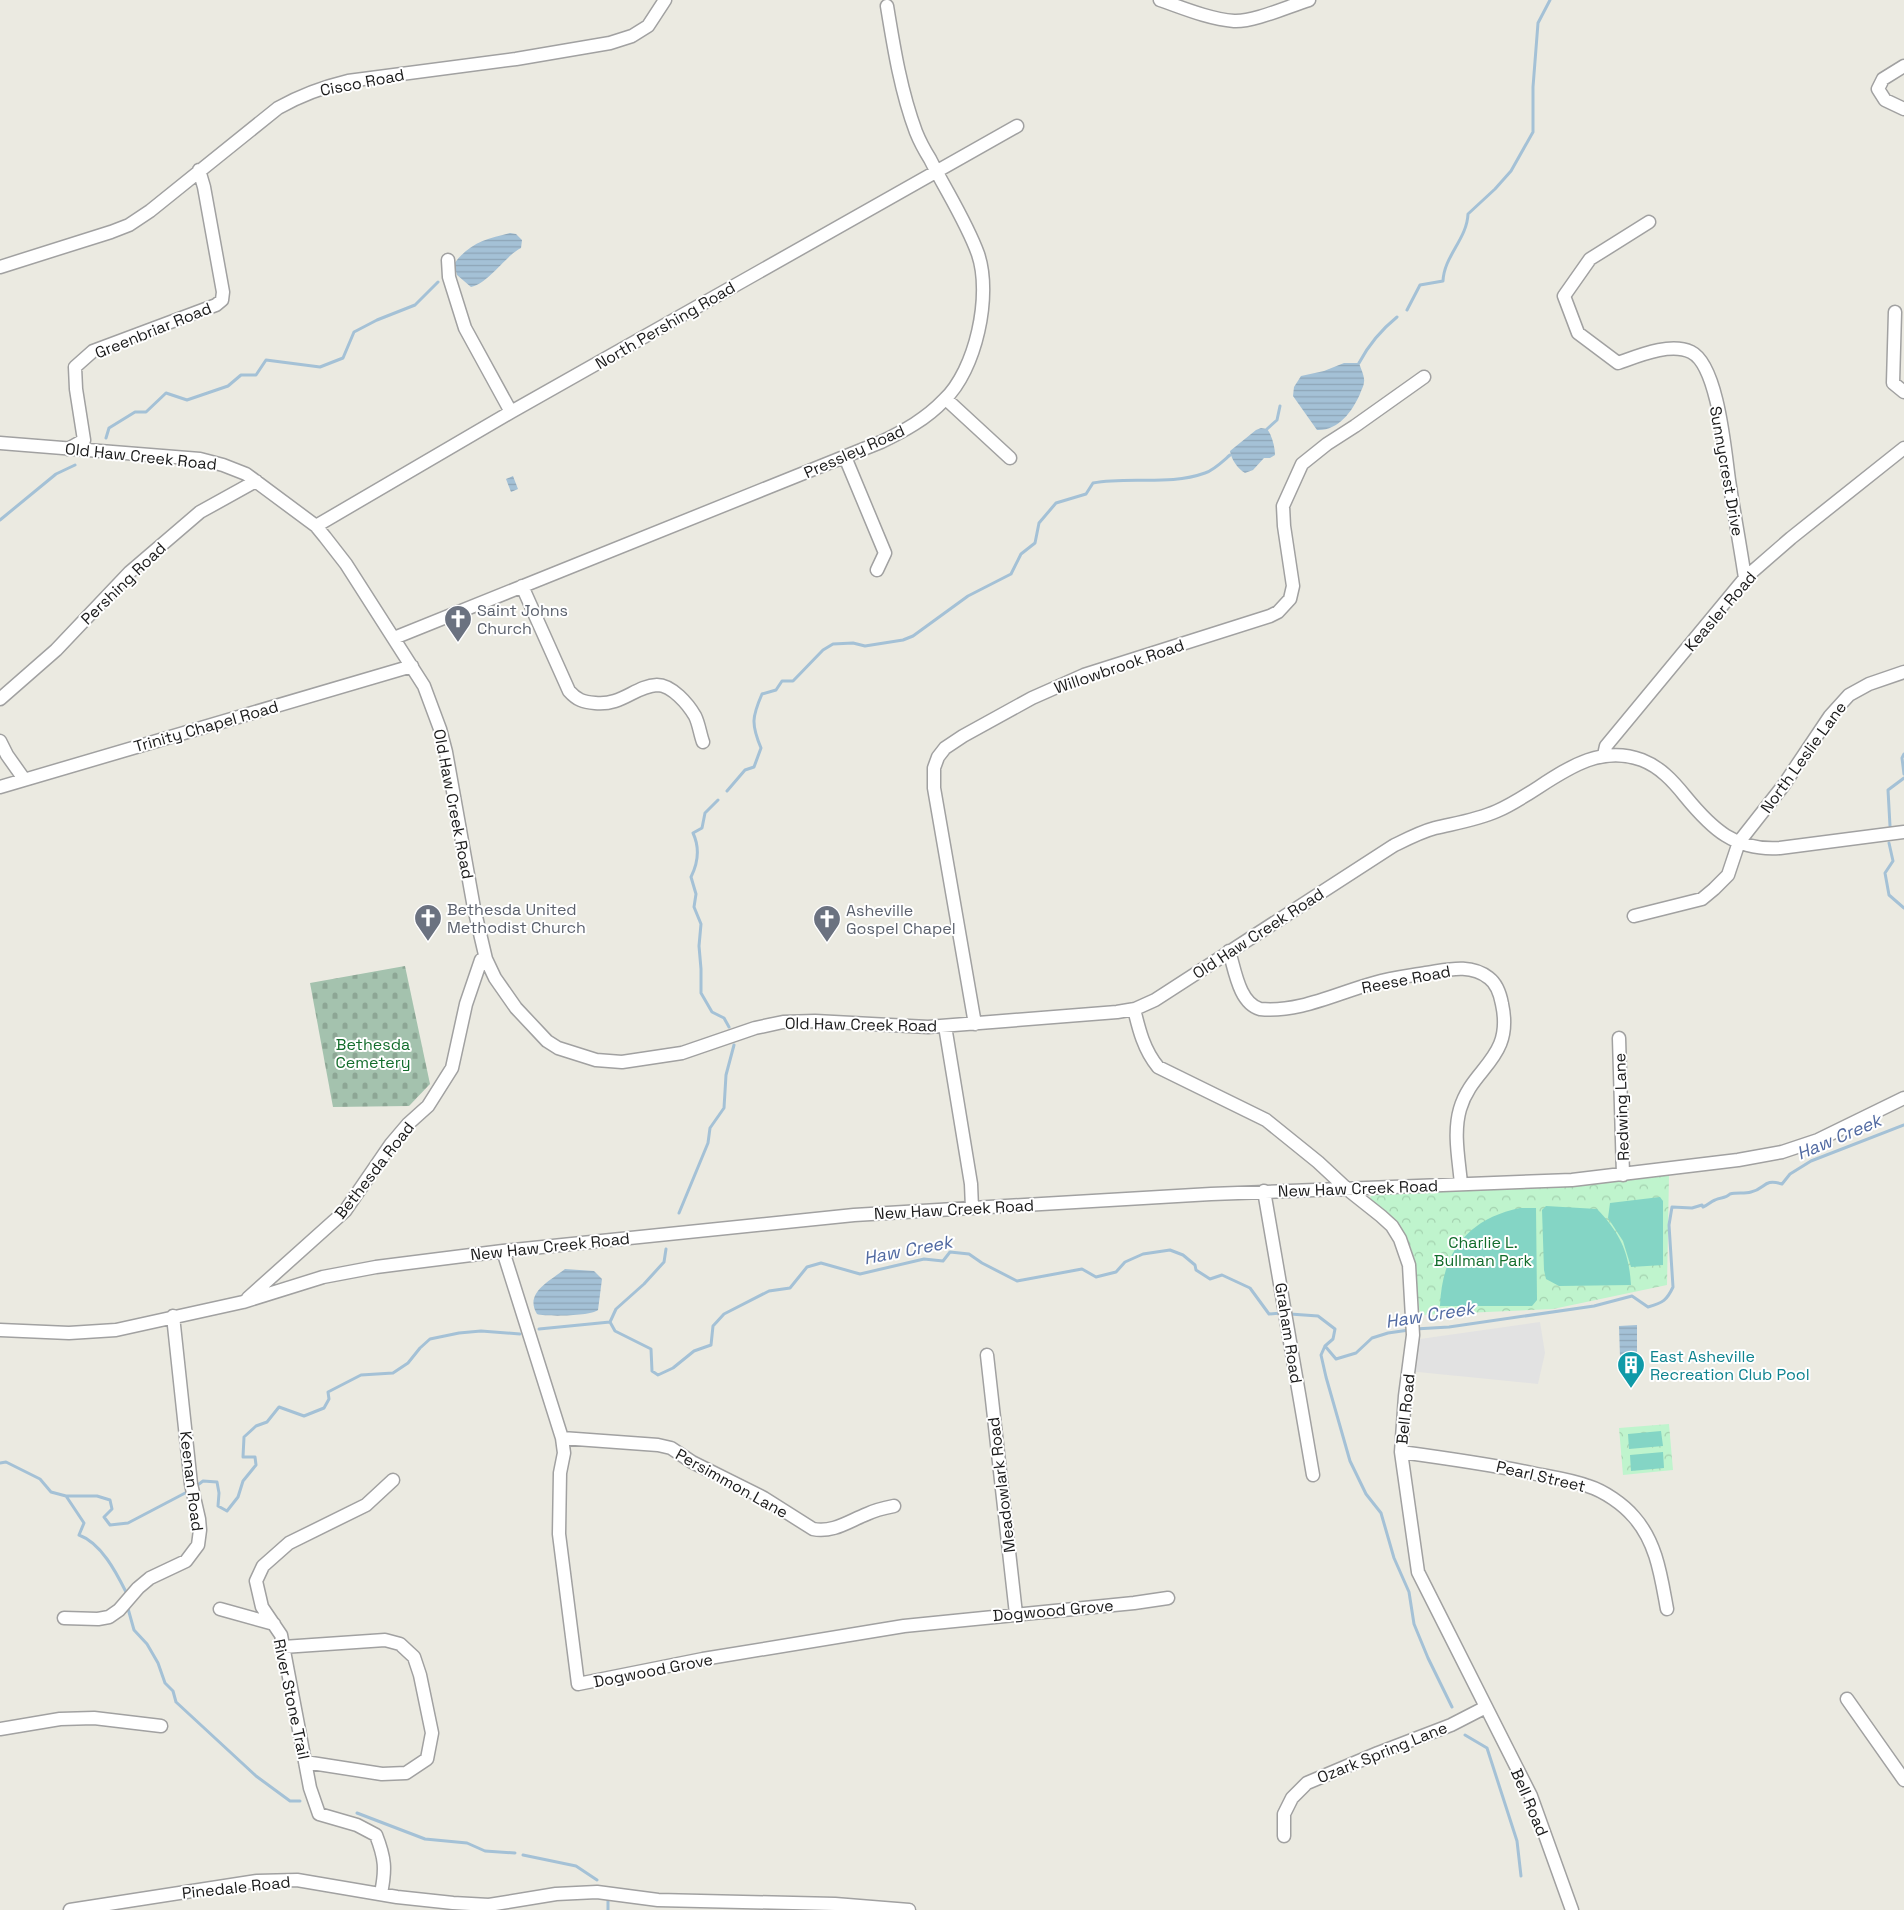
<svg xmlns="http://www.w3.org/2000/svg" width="1904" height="1910" font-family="'Space Grotesk',sans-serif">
	<defs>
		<pattern id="cemetery-stones" width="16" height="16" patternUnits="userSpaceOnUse" patternTransform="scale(1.25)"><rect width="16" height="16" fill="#a4c2ae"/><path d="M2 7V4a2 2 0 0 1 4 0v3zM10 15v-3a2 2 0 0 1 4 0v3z" fill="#8da695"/></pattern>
		<pattern id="park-crowns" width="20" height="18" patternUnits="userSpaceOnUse" patternTransform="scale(1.25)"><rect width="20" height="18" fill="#bff4cd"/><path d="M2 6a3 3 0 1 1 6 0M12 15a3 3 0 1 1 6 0" fill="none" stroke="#a4d1af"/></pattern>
		<pattern id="water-rules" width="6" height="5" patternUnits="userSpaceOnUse" patternTransform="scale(1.25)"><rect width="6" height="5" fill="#a4c1d6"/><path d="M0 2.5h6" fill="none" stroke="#8da5b7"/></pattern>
	</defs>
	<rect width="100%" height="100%" fill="#ebeae1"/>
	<path fill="url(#cemetery-stones)" d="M405,966L430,1084L409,1106L333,1107L310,983Z"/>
	<path fill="url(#park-crowns)" d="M1669,1175L1667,1285L1553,1309L1420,1315L1412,1251C1404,1227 1391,1217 1372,1202L1370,1197L1373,1194L1594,1183Z
		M1669,1424L1673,1470L1623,1475L1619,1428Z"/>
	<path fill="#84d5c5" d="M1660,1197L1663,1201V1265L1631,1267L1623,1241L1608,1218L1610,1203Z
		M1546,1206L1597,1209C1620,1233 1629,1252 1631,1285L1559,1286L1546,1279L1544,1270L1542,1210Z
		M1520,1208H1536L1537,1300L1532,1306H1440C1442,1253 1467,1219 1520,1208Z
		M1661,1431L1663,1446L1629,1449L1628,1434Z
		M1663,1452L1664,1468L1631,1471L1630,1455Z"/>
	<path fill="#e2e2e2" d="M1540,1322L1545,1353L1538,1384L1408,1371L1413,1340Z"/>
	<path fill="url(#water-rules)" d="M510,233L516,234L522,240L521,248C505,256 489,283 471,287L457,275L454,264C469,243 486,239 510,233Z
		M1344,363H1359C1361,369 1365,377 1364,382C1364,386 1361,390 1360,394C1352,412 1338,431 1317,430L1293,396L1294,387L1301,376L1324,371Z
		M1261,428L1267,429C1272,435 1275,447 1275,455L1270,458H1264L1253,470L1245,473C1238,469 1231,459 1230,451L1256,430Z
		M513,476L518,489L511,492L506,479Z
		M565,1269L594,1271L602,1279L598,1310C591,1316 547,1317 537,1314C524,1293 550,1281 565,1269Z
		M1637,1325V1356L1620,1357L1619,1326Z"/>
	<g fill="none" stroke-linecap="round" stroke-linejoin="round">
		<path stroke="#a4c1d6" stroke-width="3" d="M1407,310L1420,285L1443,281C1444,256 1467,239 1468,214L1495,189L1511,171L1533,132V87L1538,23L1550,0
			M1359,363C1369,344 1381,330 1397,317
			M1267,429L1277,420L1280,406
			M106,438L109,428L135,412H146L166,393L187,400L228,386L241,375H256L266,360L320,367L343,358L354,332L377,320L415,305L438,282
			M0,520L56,474L75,465
			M1904,754L1902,758L1904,774
			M727,791L745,770L754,767L761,748C751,724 752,717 762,694L776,690L782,681H793L823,650L833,644L853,643L865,646L903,640L913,636L968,596L1011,574L1021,554L1035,543L1039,523L1056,503L1086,494L1093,483C1130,476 1169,486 1205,473C1214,470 1223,461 1230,455
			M718,800L705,813L702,828L693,833C700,848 698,863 691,877L696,894L694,907L701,924L699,946L701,969V993L712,1012L724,1018L729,1027
			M1890,826L1888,790L1904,778
			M1889,843L1893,861L1885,873L1889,895L1904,908
			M679,1213L708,1143L710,1128L724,1108L726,1075L734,1045
			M1290,1314L1318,1316L1335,1329L1333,1339L1325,1346L1321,1355L1326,1377L1350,1461L1366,1494L1381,1513L1394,1558L1409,1592L1414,1624L1428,1658L1452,1707
			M610,1322L615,1331L651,1349L652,1371L658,1375L673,1368L694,1351L711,1345L713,1326L724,1314L769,1291L790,1288L807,1267L821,1263L860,1274L924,1259L943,1261L950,1252L969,1254L982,1263L1017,1281L1082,1269L1096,1277L1116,1272L1125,1262L1143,1254L1170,1250L1183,1255L1195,1265L1196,1270L1210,1279L1222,1275L1250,1288L1269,1314L1281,1313
			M610,1322L616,1309L644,1284L664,1262L666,1249
			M539,1329L610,1322
			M1415,1329L1449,1327L1594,1306L1632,1296L1648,1307C1663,1303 1667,1300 1673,1287L1669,1225L1672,1207L1692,1208L1702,1205L1703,1207C1708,1205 1710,1202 1715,1200C1721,1197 1725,1199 1730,1194C1737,1192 1744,1194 1751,1192C1766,1189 1763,1178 1782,1184L1790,1174L1811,1161L1904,1125
			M1325,1346L1336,1359L1356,1353L1372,1338L1388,1333L1409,1330
			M0,1463L6,1462L40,1479L51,1492L66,1496H97L110,1500L112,1509L104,1517L110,1525L128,1523L189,1491
			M195,1487L203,1481L217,1482L219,1493L218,1506L227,1511L238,1497L243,1481L256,1465L255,1457H243L244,1437L256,1426L267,1422L279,1407L304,1416L324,1408L329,1399L328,1392L361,1375L393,1373L408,1363L420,1348L430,1339L459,1333L481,1331L520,1334
			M66,1496L84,1523L79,1535C101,1543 116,1572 126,1592
			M127,1605L134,1630L147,1644L158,1663L165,1683L173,1691L176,1702L256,1776L290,1801H300
			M1465,1735L1487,1748L1517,1841L1521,1876
			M357,1813L425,1839L467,1843L485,1851L515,1853
			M523,1855L576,1866L597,1880
			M608,1899V1910"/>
		<defs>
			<path id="minor" d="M1160,0C1183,8 1209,19 1234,21C1254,22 1289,6 1309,0
				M1904,66L1883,79L1878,89L1885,100L1904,109
				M1649,222L1590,259L1564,296L1578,333L1618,363C1638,356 1670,342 1691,352C1718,365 1725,452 1729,480C1734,513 1740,545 1745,578
				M448,260L449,277L465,328L511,412
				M0,267L111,232L129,225L150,211L278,108C301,95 323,87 348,81L516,59L610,43L632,36L648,26L665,0
				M1895,312L1893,383L1904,392
				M946,399L1010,458
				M0,443L200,459L223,465L246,474L316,526L325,537L346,564L424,686L440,729L446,752L474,908L486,959L495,978L516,1008L547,1041L558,1048L596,1060L622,1062L682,1053L755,1028L783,1022L815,1021L928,1027L1117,1012L1135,1009L1155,1000L1393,846C1407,839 1420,832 1435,828C1456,823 1477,820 1497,811C1544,791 1586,739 1642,760C1660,767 1673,781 1685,796C1712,829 1735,851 1780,848L1904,832
				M68,449L84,440L76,389L75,367L93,351L216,305L222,300L223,292L204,187L199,170
				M845,457L885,553L877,570
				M316,526L511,412L1017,126
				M522,586L569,691C577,700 583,702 595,703C622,706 635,686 657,685C672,685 688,704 695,716C699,724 700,734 703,742
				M394,638L881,442C904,431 926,419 944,400C976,370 992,295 978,254C966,221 946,191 930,159C925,151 920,142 916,132C901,92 894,49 887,6
				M0,699L56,650L130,572L200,512L256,481
				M0,741L7,755L24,779
				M1604,755L1606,746L1745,578L1791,538L1904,448
				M0,787L412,666
				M1634,916L1702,899L1714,889L1728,875L1739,842L1783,786L1830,716L1849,695L1869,684L1904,672
				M1229,951C1235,970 1239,1003 1260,1009C1299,1013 1337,993 1374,983C1391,978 1409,976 1426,973C1447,970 1470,963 1489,978C1497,984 1500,993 1502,1004C1514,1059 1472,1067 1460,1109C1453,1133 1459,1160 1461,1184
				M1134,1009C1139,1030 1144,1050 1158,1067L1266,1120L1318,1162L1347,1189L1381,1216L1392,1226L1400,1239L1409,1265L1413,1335L1405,1396L1401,1452L1418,1572L1531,1796L1572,1910
				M975,1024L934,788V768L938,757L945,748L963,736L1032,698L1084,675L1270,616L1278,612L1290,599L1293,586L1284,526L1283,506L1302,464L1327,444L1355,426L1424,377
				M945,1026L971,1184L972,1208
				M1619,1038L1623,1175
				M1264,1191L1313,1475
				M503,1251L562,1438L564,1453L560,1473L559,1534L578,1684L703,1659L904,1626L1134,1603L1168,1598
				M248,1298L345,1211L391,1144L408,1124L428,1106L452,1068L466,1004L481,960L486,959
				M0,1330L69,1333L116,1330L243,1302L323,1277L376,1267L503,1251L854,1215L1211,1194L1572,1180L1738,1160L1782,1152L1818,1140L1904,1098
				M987,1355L1016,1614
				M562,1438L658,1445L671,1448L692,1462L764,1498L813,1529C833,1533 849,1521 867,1514C875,1510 884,1508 894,1506
				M1401,1452C1445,1458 1488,1464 1532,1473C1550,1477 1570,1479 1588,1486C1604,1491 1623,1504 1634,1517C1657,1543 1661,1577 1667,1609
				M220,1609L274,1624
				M64,1618L98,1619L109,1617L119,1610L138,1588L150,1578L186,1561L198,1545L200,1530L199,1519L191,1484L173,1316
				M283,1647L385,1640L400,1644L414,1657L420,1675L432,1733L427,1759L406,1773L382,1774L305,1762
				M1847,1699L1904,1780
				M0,1729L60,1719L94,1718L161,1726
				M1284,1836V1814L1292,1798L1307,1783L1378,1753L1451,1725L1486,1707
				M381,1893C386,1869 385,1858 376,1835L357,1825L319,1814L310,1788L281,1635L262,1607L256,1581L263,1566L289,1543L366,1505L393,1480
				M70,1910L257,1881L297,1880L397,1897L453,1903L489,1905L556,1894L597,1892L658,1900L835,1904L909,1910"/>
		</defs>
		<use href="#minor" stroke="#a1a1a1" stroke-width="15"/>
		<use href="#minor" stroke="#fff" stroke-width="12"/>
	</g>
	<defs>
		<symbol id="church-pin" viewBox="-11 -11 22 30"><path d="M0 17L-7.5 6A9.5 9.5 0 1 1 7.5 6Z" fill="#6b7280" stroke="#fff"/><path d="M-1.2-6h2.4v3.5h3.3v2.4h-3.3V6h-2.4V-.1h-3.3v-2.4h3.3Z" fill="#fff"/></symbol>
		<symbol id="building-pin" viewBox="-11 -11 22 30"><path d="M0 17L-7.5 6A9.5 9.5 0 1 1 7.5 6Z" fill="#0f9aa8" stroke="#fff"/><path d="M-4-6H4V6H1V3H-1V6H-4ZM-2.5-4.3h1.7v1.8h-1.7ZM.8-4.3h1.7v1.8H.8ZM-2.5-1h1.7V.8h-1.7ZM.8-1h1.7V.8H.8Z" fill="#fff"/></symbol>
	</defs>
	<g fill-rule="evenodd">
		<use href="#church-pin" x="442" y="603" width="32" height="43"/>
		<use href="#church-pin" x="412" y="902" width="32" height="43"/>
		<use href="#church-pin" x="811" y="903" width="32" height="43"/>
		<use href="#building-pin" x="1615" y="1349" width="32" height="43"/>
	</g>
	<g text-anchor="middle" stroke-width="4" stroke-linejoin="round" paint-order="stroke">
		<g font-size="16" fill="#1a1a1a" stroke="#fff">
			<text transform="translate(362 82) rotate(-11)" y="6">Cisco Road</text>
			<text transform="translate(665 325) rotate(-30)" y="6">North Pershing Road</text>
			<text transform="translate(153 330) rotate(-22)" y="6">Greenbriar Road</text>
			<text transform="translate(854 451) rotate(-24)" y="6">Pressley Road</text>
			<text transform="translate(141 456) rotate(6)" y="6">Old Haw Creek Road</text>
			<text transform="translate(1727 471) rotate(80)" y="6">Sunnycrest Drive</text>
			<text transform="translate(123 583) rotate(-44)" y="6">Pershing Road</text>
			<text transform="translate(1720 611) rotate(-49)" y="6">Keasler Road</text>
			<text transform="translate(1119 666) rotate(-19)" y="6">Willowbrook Road</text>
			<text transform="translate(206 726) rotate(-16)" y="6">Trinity Chapel Road</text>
			<text transform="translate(1803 757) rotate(-54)" y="6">North Leslie Lane</text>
			<text transform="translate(454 804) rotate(79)" y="6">Old Haw Creek Road</text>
			<text transform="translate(1258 933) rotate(-33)" y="6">Old Haw Creek Road</text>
			<text transform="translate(1406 979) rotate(-11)" y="6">Reese Road</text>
			<text transform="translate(861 1024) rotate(1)" y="6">Old Haw Creek Road</text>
			<text transform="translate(1621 1107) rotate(-92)" y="6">Redwing Lane</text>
			<text transform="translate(374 1170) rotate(-52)" y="6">Bethesda Road</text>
			<text transform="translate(1358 1188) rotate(-2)" y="6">New Haw Creek Road</text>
			<text transform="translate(954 1209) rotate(-3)" y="6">New Haw Creek Road</text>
			<text transform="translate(550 1246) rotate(-6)" y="6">New Haw Creek Road</text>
			<text transform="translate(1289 1333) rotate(81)" y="6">Graham Road</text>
			<text transform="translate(1405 1409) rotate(-84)" y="6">Bell Road</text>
			<text transform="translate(1541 1476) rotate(13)" y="6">Pearl Street</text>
			<text transform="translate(192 1481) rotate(83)" y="6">Keenan Road</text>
			<text transform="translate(732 1483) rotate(29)" y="6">Persimmon Lane</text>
			<text transform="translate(1001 1485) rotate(-97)" y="6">Meadowlark Road</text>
			<text transform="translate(1053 1610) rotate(-5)" y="6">Dogwood Grove</text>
			<text transform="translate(653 1670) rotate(-11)" y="6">Dogwood Grove</text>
			<text transform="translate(292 1699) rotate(78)" y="6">River Stone Trail</text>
			<text transform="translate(1382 1752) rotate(-22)" y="6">Ozark Spring Lane</text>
			<text transform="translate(1530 1802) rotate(67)" y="6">Bell Road</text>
			<text transform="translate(236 1887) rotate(-6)" y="6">Pinedale Road</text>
		</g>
		<g font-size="16" fill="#5b616d" stroke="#fff" text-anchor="start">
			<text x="477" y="616">Saint Johns<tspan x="477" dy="18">Church</tspan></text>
			<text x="447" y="915">Bethesda United<tspan x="447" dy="18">Methodist Church</tspan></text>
			<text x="846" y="916">Asheville<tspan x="846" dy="18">Gospel Chapel</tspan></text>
		</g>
		<g font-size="16" fill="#136d2c" stroke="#fff">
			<text x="373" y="1050">Bethesda<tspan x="373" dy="18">Cemetery</tspan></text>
			<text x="1483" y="1248">Charlie L.<tspan x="1483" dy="18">Bullman Park</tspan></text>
		</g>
		<g font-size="16" fill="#0d838f" stroke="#fff" text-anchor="start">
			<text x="1650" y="1362">East Asheville<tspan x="1650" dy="18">Recreation Club Pool</tspan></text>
		</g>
		<g font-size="18" font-style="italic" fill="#5069a1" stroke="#fff">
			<text transform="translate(1839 1137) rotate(-23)" y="6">Haw Creek</text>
			<text transform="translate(908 1250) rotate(-11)" y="6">Haw Creek</text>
			<text transform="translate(1430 1315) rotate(-9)" y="6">Haw Creek</text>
		</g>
	</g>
</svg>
